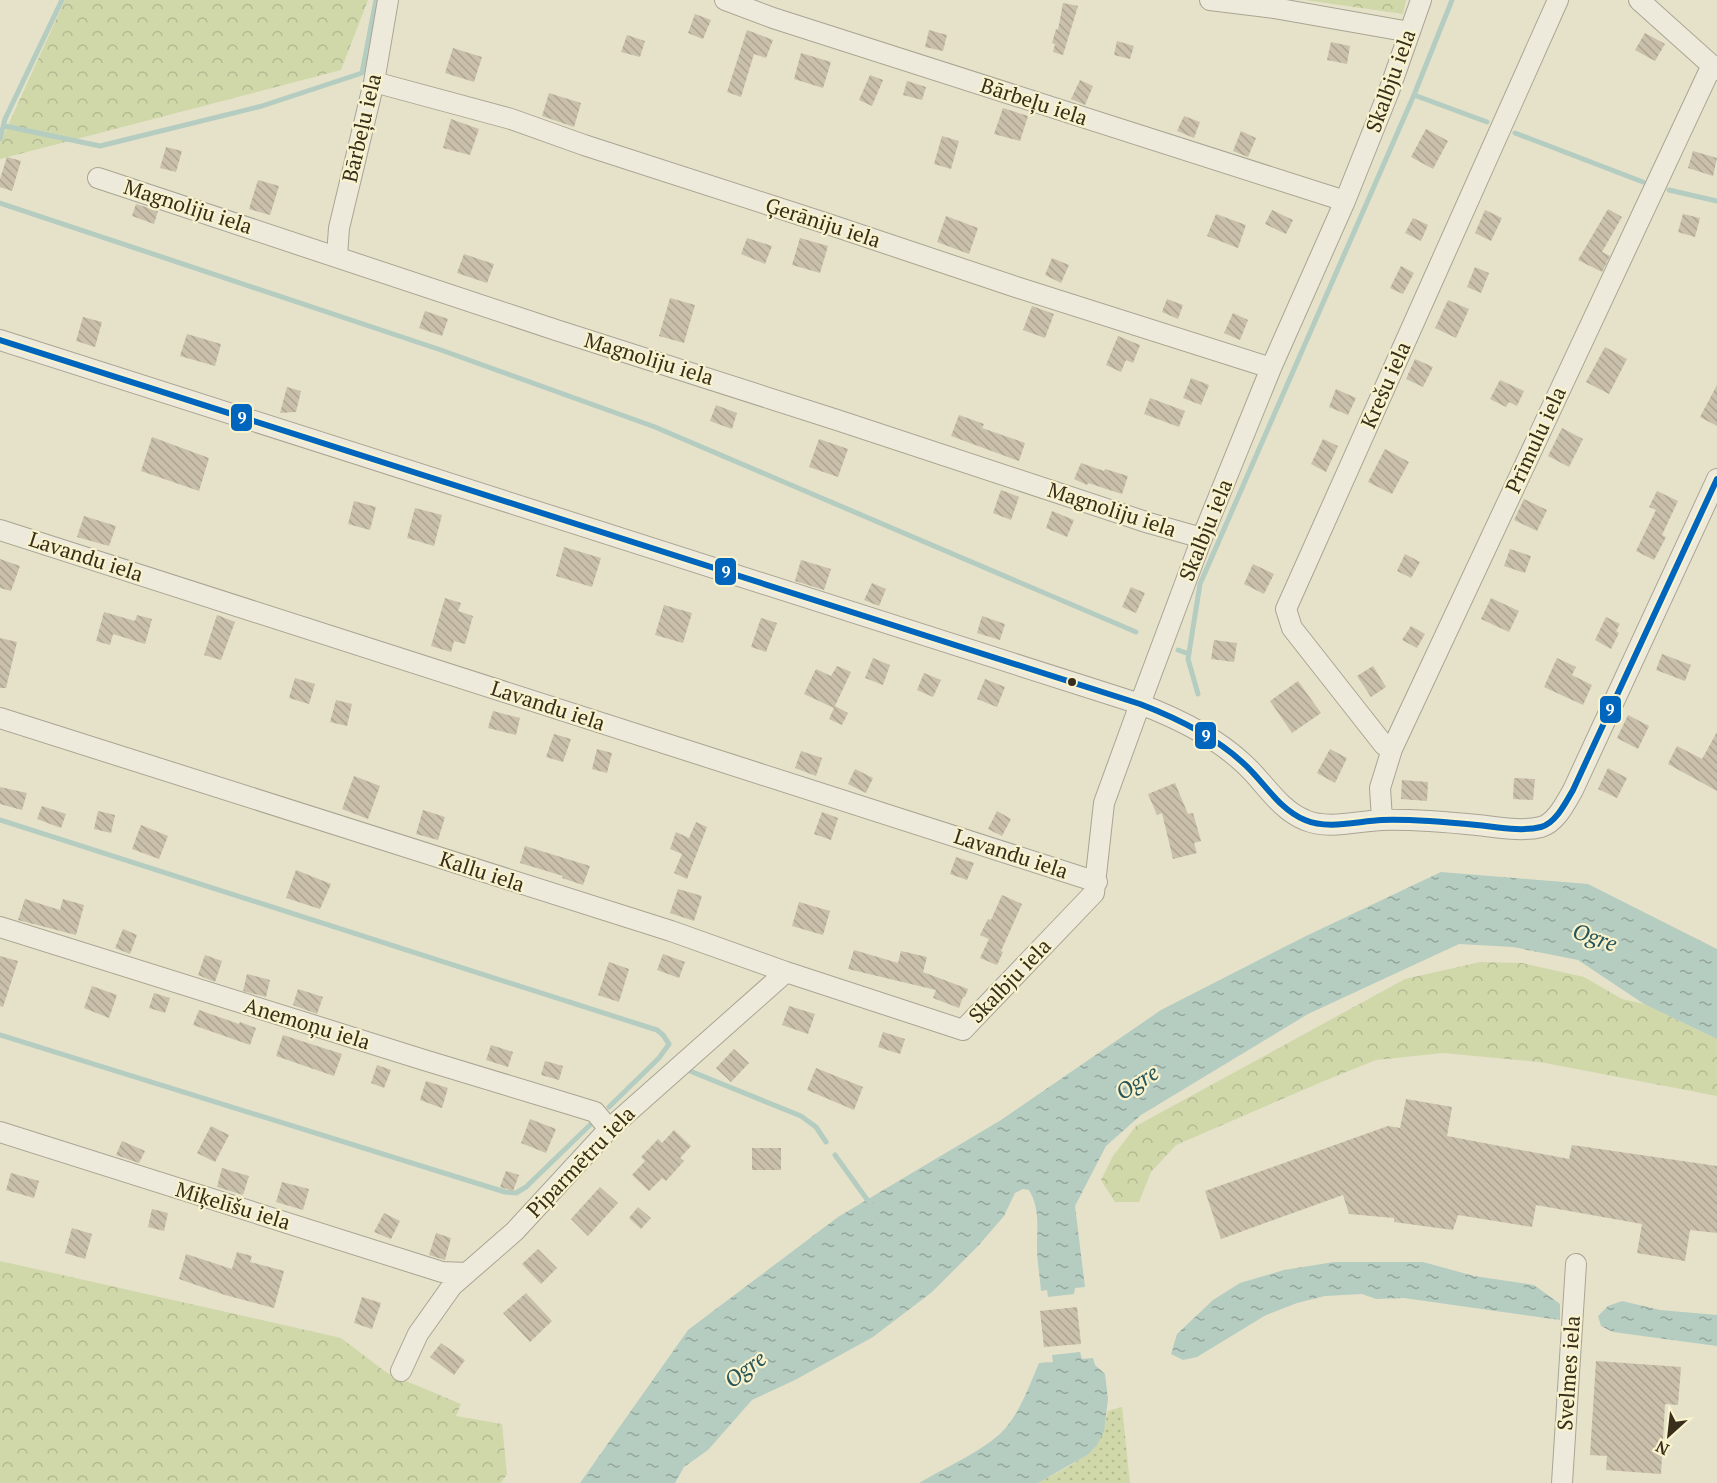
<svg xmlns="http://www.w3.org/2000/svg" width="1717" height="1483" font-family="'PT Serif',serif">
	<defs>
		<pattern id="grass-dots" width="8" height="8" patternUnits="userSpaceOnUse" patternTransform="scale(1.5)"><rect width="8" height="8" fill="#d0d8aa"/><path d="M2 2h.1M6 6h.1" fill="none" stroke="#b3ba92" stroke-width="1.8" stroke-linecap="round"/></pattern>
		<pattern id="forest-crowns" width="20" height="18" patternUnits="userSpaceOnUse" patternTransform="scale(1.5)"><rect width="20" height="18" fill="#d0d8aa"/><path d="M2 6a3 3 0 1 1 6 0M12 15a3 3 0 1 1 6 0" fill="none" stroke="#b3ba92"/></pattern>
		<pattern id="water-ripples" width="26" height="14" patternUnits="userSpaceOnUse" patternTransform="scale(1.5)"><rect width="26" height="14" fill="#b5ccc1"/><path d="M2 4q2-2 4 0t4 0M15 11q2-2 4 0t4 0" fill="none" stroke="#94a69c"/></pattern>
		<pattern id="building-back-hatch" width="6" height="6" patternUnits="userSpaceOnUse" patternTransform="scale(1.5)"><rect width="6" height="6" fill="#c9bfaa"/><path d="M-1 5l2 2M0 0l6 6M5-1l2 2" fill="none" stroke="#ada492"/></pattern>
	</defs>
	<rect width="100%" height="100%" fill="#e5e2c9"/>
	<path fill="url(#grass-dots)" d="M1122,1407L1130,1483H1038C1076,1462 1098,1457 1108,1411Z"/>
	<path fill="url(#forest-crowns)" d="M65,0H368L341,70L0,159V143Z
		M1305,0H1406L1403,14Z
		M1480,962L1522,963L1584,977L1622,999L1644,1004L1717,1039V1096L1540,1062L1443,1053L1376,1060L1324,1081L1176,1145L1151,1172L1139,1202H1115L1101,1180L1113,1156L1136,1126L1405,979Z
		M0,1261L341,1338L387,1373L461,1404L456,1416L502,1424L507,1474L501,1483H0Z"/>
	<path fill="url(#water-ripples)" d="M1441,872L1588,884L1717,949V1039L1644,1004L1578,960L1513,947L1459,944L1308,1014L1141,1115L1106,1146L1075,1206L1085,1287L1075,1288L1074,1294L1048,1297L1047,1290L1041,1291C1040,1277 1037,1262 1037,1247C1037,1226 1040,1209 1029,1190L1023,1189L1015,1193L1004,1216L978,1246L932,1292L873,1337L795,1380L752,1400L708,1450L684,1467L675,1483H580L688,1330L838,1217L1001,1120L1161,1010L1306,936Z
		M1334,1262H1423L1474,1276L1534,1285L1560,1304V1320L1404,1298L1376,1299L1362,1294L1325,1296L1297,1303L1266,1315L1197,1357L1183,1360L1171,1354L1177,1334L1213,1300L1240,1283L1284,1270Z
		M1622,1301L1660,1310L1717,1315V1346L1613,1332L1601,1326L1598,1316L1608,1306Z
		M1080,1352L1082,1359L1093,1358L1095,1365L1105,1374L1108,1399L1104,1431L1097,1445L1087,1455L1038,1483H919C944,1468 991,1448 1008,1425C1022,1407 1030,1384 1039,1363L1053,1362L1052,1355Z"/>
	<g fill="none" stroke-linecap="round" stroke-linejoin="round">
		<path stroke="#b5ccc1" stroke-width="5" d="M1414,95L1487,122
			M3,128L5,126L100,146L262,106L362,73L376,0
			M1515,133L1643,182
			M0,139L5,119L62,0
			M1669,190L1717,201
			M0,203L441,350L655,427L1136,632
			M1178,650L1189,654
			M1198,694L1188,659L1200,584L1414,95L1452,0
			M0,820L657,1030L663,1035L669,1044L659,1058L609,1107
			M0,1035L505,1192L516,1193L526,1187L592,1123
			M685,1069L801,1116L816,1127L826,1142
			M835,1155L871,1205"/>
	</g>
	<path fill="url(#building-back-hatch)" d="M1063,3L1078,6L1063,55L1053,52L1055,44L1052,43L1056,29L1058,30Z
		M695,14L711,20L703,39L688,33Z
		M747,30L773,40L766,58L754,54L741,97L727,92Z
		M929,30L947,35L943,51L925,47Z
		M1645,33L1665,44L1655,61L1635,50Z
		M627,35L645,41L640,57L621,52Z
		M1117,41L1134,46L1130,59L1114,55Z
		M1331,42L1350,46L1347,64L1327,60Z
		M453,48L482,57L474,82L445,73Z
		M801,53L831,62L823,88L794,79Z
		M870,75L883,80L872,106L859,100Z
		M1080,80L1093,86L1085,105L1071,99Z
		M907,81L926,87L922,100L903,95Z
		M549,93L581,103L574,127L542,116Z
		M1003,108L1028,116L1020,141L994,134Z
		M1184,116L1200,122L1194,138L1177,131Z
		M451,119L479,129L470,155L443,148Z
		M1426,129L1448,141L1433,169L1411,157Z
		M1241,131L1256,138L1248,157L1233,151Z
		M942,136L959,141L951,169L934,164Z
		M166,147L182,151L176,172L160,168Z
		M1693,151L1717,158L1713,176L1688,168Z
		M7,157L21,161L12,191L0,187V179Z
		M258,180L279,186L270,215L249,209Z
		M136,204L158,211L154,224L132,216Z
		M1608,209L1622,217L1602,252L1610,256L1602,272L1578,260Z
		M1272,210L1293,220L1286,234L1265,224Z
		M1485,210L1502,218L1491,241L1475,233Z
		M1216,214L1246,225L1238,248L1207,236Z
		M1683,214L1700,218L1695,237L1678,232Z
		M946,216L978,228L969,254L937,242Z
		M1413,218L1428,225L1421,241L1405,233Z
		M747,238L772,246L765,264L741,254Z
		M800,238L828,246L820,273L792,265Z
		M464,254L494,264L487,283L457,273Z
		M1052,258L1069,265L1061,283L1045,275Z
		M1401,266L1414,273L1403,294L1390,288Z
		M1475,267L1489,273L1481,293L1467,287Z
		M670,298L695,305L684,343L659,336Z
		M1167,299L1183,305L1178,319L1162,312Z
		M1448,300L1469,309L1456,338L1435,328Z
		M1032,306L1054,314L1045,338L1023,330Z
		M425,311L448,319L442,336L419,328Z
		M1233,313L1248,320L1240,340L1224,333Z
		M83,317L102,322L95,347L76,341Z
		M187,334L221,344L215,366L180,356Z
		M1118,336L1140,345L1133,363L1126,360L1121,372L1106,365Z
		M1605,347L1627,359L1609,394L1586,382Z
		M1415,359L1433,367L1423,387L1406,379Z
		M1191,378L1209,385L1201,405L1183,398Z
		M1500,380L1524,391L1517,406L1509,402L1506,407L1490,399Z
		M1717,385V426L1700,417Z
		M287,387L301,391L296,412L280,413Z
		M1336,389L1356,398L1348,415L1329,407Z
		M1150,398L1185,411L1179,427L1144,414Z
		M716,405L737,413L732,429L710,421Z
		M959,415L984,424L982,428L1025,443L1019,461L951,436Z
		M1562,428L1583,439L1569,467L1548,456Z
		M152,437L209,458L199,491L141,471Z
		M819,439L848,449L838,477L809,467Z
		M1323,439L1338,446L1326,472L1311,464Z
		M1385,449L1409,462L1392,494L1368,482Z
		M1081,463L1104,471L1105,469L1128,476L1122,494L1088,483L1087,485L1074,479Z
		M1001,490L1019,497L1011,520L993,513Z
		M1657,491L1678,501L1662,535L1666,537L1654,560L1636,551L1656,510L1649,507Z
		M1524,499L1547,510L1537,531L1514,520Z
		M354,501L376,507L370,530L348,524Z
		M415,508L442,515L434,546L407,538Z
		M1052,511L1074,520L1067,537L1046,528Z
		M84,516L116,526L109,546L77,537Z
		M564,547L601,558L592,587L556,576Z
		M1510,549L1531,556L1525,573L1504,566Z
		M1405,554L1420,562L1411,578L1397,571Z
		M0,559L20,566L11,591L0,588Z
		M801,560L831,569L824,590L795,581Z
		M1253,564L1274,574L1264,594L1244,584Z
		M872,583L886,589L879,606L864,600Z
		M1131,587L1145,593L1136,613L1122,607Z
		M445,598L461,603L458,611L473,616L465,644L454,641L451,652L431,646Z
		M1491,598L1519,611L1509,632L1481,619Z
		M664,605L692,613L683,643L655,635Z
		M104,612L135,621L137,615L152,619L145,644L113,634L110,645L96,641Z
		M217,615L235,622L221,660L204,655Z
		M982,616L1005,624L1000,640L977,633Z
		M1606,617L1620,624L1616,631L1619,633L1611,649L1595,640Z
		M761,618L777,623L766,652L751,647Z
		M1411,626L1425,634L1417,648L1402,640Z
		M0,638L17,642L6,688H0Z
		M1214,640L1237,643L1234,662L1211,659Z
		M1662,654L1691,665L1685,681L1656,670Z
		M873,658L890,665L883,685L865,678Z
		M1557,658L1576,667L1572,675L1592,685L1583,705L1544,687Z
		M837,666L851,672L834,708L804,694L816,669L831,676Z
		M1373,666L1386,687L1371,697L1357,676Z
		M924,673L941,680L933,697L917,690Z
		M295,678L315,684L309,704L289,698Z
		M985,679L1005,687L997,707L977,699Z
		M1298,681L1321,713L1292,733L1270,701Z
		M336,700L352,704L347,726L330,722Z
		M835,706L848,713L842,725L829,719Z
		M493,711L520,718L516,735L488,728Z
		M1628,715L1649,726L1638,749L1617,738Z
		M1717,732V791L1668,764L1677,746L1702,759Z
		M554,734L571,739L563,762L546,757Z
		M597,749L612,753L607,773L592,769Z
		M1330,749L1347,758L1335,783L1317,773Z
		M801,751L822,758L816,776L795,768Z
		M1608,768L1627,778L1617,798L1598,789Z
		M855,769L873,778L866,793L848,784Z
		M354,776L380,786L368,819L342,809Z
		M1514,778L1535,779L1533,800L1513,799Z
		M1402,780L1428,782L1427,801L1401,799Z
		M1175,783L1188,814L1193,813L1201,841L1194,843L1197,853L1173,859L1162,813L1157,815L1148,794Z
		M0,787L27,793L22,810L0,804Z
		M42,806L66,814L61,828L37,819Z
		M423,810L445,817L438,840L416,834Z
		M98,811L115,815L111,833L94,829Z
		M997,811L1011,819L1002,836L988,829Z
		M822,812L838,818L831,840L814,834Z
		M696,822L707,827L687,879L674,873L682,854L670,849L676,832L689,838Z
		M141,825L168,836L159,859L132,849Z
		M525,846L590,866L583,885L562,878L563,876L520,863Z
		M956,857L974,863L967,880L950,874Z
		M296,870L331,884L320,909L286,898Z
		M678,889L702,896L694,921L670,913Z
		M1002,895L1022,904L1001,951L1003,952L997,965L980,958L989,939L980,935L988,919L991,920Z
		M25,899L60,910L63,899L84,905L76,935L18,920Z
		M799,902L830,911L823,935L792,926Z
		M123,929L137,935L130,954L115,948Z
		M854,950L898,963L901,951L927,957L923,972L968,989L965,997H963L959,1008L933,998L936,990L848,969Z
		M663,954L685,962L679,978L657,970Z
		M205,955L222,961L215,982L198,975Z
		M0,956L18,961L3,1007L0,1006Z
		M609,962L629,969L619,1002L598,995Z
		M247,974L270,980L266,997L243,991Z
		M92,986L117,995L109,1018L84,1008Z
		M298,989L323,997L317,1014L293,1005Z
		M154,993L170,998L165,1013L149,1008Z
		M789,1006L815,1014L808,1034L782,1025Z
		M199,1010L239,1024L240,1022L256,1028L250,1045L193,1025Z
		M883,1032L905,1039L900,1054L878,1047Z
		M283,1035L342,1054L334,1076L276,1056Z
		M491,1045L513,1052L508,1067L486,1060Z
		M734,1049L749,1063L731,1082L716,1068Z
		M545,1061L563,1066L559,1080L541,1075Z
		M377,1065L391,1070L384,1088L371,1083Z
		M816,1068L863,1087L854,1110L807,1090Z
		M426,1081L448,1088L442,1108L420,1100Z
		M1406,1099L1452,1107L1447,1136L1569,1159L1572,1145L1717,1166V1233L1690,1230L1685,1261L1637,1253L1642,1224L1536,1205L1532,1227L1458,1215L1453,1230L1394,1222V1218L1349,1214L1343,1195L1221,1239L1205,1191L1388,1126L1400,1128Z
		M530,1119L556,1129L546,1153L521,1143Z
		M211,1126L229,1135L215,1162L197,1153Z
		M674,1130L691,1146L680,1158L684,1161L666,1181L662,1178L649,1191L632,1175L645,1161L641,1157L658,1139L662,1143Z
		M122,1141L145,1151L139,1163L116,1155Z
		M752,1148H781V1170H752Z
		M222,1168L249,1176L243,1195L217,1187Z
		M506,1171L519,1175L513,1191L500,1187Z
		M11,1173L39,1181L34,1198L6,1190Z
		M282,1182L309,1189L303,1210L276,1202Z
		M600,1187L618,1203L588,1236L571,1219Z
		M638,1207L651,1218L641,1229L629,1218Z
		M152,1209L168,1213L164,1231L148,1227Z
		M384,1213L400,1221L391,1239L374,1232Z
		M72,1228L92,1234L85,1259L65,1253Z
		M436,1233L451,1238L445,1260L429,1255Z
		M538,1249L557,1268L541,1284L522,1264Z
		M237,1252L252,1256L250,1262L284,1271L274,1308L225,1295L179,1279L186,1254L232,1269Z
		M526,1293L552,1321L530,1342L503,1313Z
		M362,1297L381,1303L372,1329L354,1323Z
		M1077,1307L1081,1344L1044,1347L1040,1311Z
		M441,1343L465,1360L454,1375L430,1357Z
		M1596,1361L1681,1367L1678,1405L1665,1404L1661,1474L1606,1470L1607,1456L1590,1455Z"/>
	<g fill="none" stroke-linecap="round" stroke-linejoin="round">
		<defs>
			<path id="street" d="M725,0L773,18L1345,201
				M1210,0L1274,8L1410,32
				M1639,0L1717,70
				M374,82L511,119L584,145L828,224L1016,287L1271,368
				M98,178L556,330L837,420L1149,523L1202,538
				M337,256L339,228L374,82L388,0
				M0,340L1140,704C1174,717 1215,737 1242,762C1263,780 1278,809 1305,820C1328,830 1358,821 1382,820C1413,819 1446,822 1477,825C1497,827 1521,832 1541,827C1556,823 1566,802 1573,790L1717,479
				M0,530L1097,882
				M0,718L671,931L786,972L963,1030L1094,893L1104,803L1140,704L1202,538L1271,368L1345,201L1389,91L1421,0
				M1392,749L1384,745L1292,628L1286,609L1558,0
				M1382,820L1380,788L1392,749L1712,65
				M0,927L424,1060L569,1104L595,1112L609,1129
				M0,1132L442,1272L467,1273
				M401,1371L418,1334L452,1286L515,1231L609,1129L786,972
				M1562,1483L1576,1264"/>
		</defs>
		<use href="#street" stroke="#a9a593" stroke-width="22"/>
		<use href="#street" stroke="#edeadb" stroke-width="20"/>
		<defs>
			<path id="bus-1" d="M0,340L1140,704C1174,717 1215,737 1242,762C1263,780 1278,809 1305,820C1328,830 1358,821 1382,820C1413,819 1446,822 1477,825C1497,827 1521,832 1541,827C1556,823 1566,802 1573,790L1717,479"/>
		</defs>
		<use href="#bus-1" stroke="#f8f2cd" stroke-width="10"/>
		<use href="#bus-1" stroke="#0065bd" stroke-width="6"/>
	</g>
	<circle fill="#382e1b" stroke="#f8f2cd" stroke-width="2" cx="1072" cy="682" r="5"/>
	<g text-anchor="middle" stroke-width="4.5" stroke-linejoin="round" paint-order="stroke">
		<g font-size="21" fill="#382e1b" stroke="#f8f2cd">
			<text transform="translate(1391 81) rotate(-70)" y="7">Skalbju iela</text>
			<text transform="translate(1034 102) rotate(18)" y="7">Bārbeļu iela</text>
			<text transform="translate(362 128) rotate(-77)" y="7">Bārbeļu iela</text>
			<text transform="translate(188 207) rotate(18)" y="7">Magnoliju iela</text>
			<text transform="translate(823 223) rotate(18)" y="7">Ģerāniju iela</text>
			<text transform="translate(649 359) rotate(17)" y="7">Magnoliju iela</text>
			<text transform="translate(1386 385) rotate(-66)" y="7">Krešu iela</text>
			<text transform="translate(1536 440) rotate(-65)" y="7">Prīmulu iela</text>
			<text transform="translate(1112 510) rotate(18)" y="7">Magnoliju iela</text>
			<text transform="translate(1206 530) rotate(-68)" y="7">Skalbju iela</text>
			<text transform="translate(86 557) rotate(18)" y="7">Lavandu iela</text>
			<text transform="translate(548 706) rotate(18)" y="7">Lavandu iela</text>
			<text transform="translate(1011 854) rotate(18)" y="7">Lavandu iela</text>
			<text transform="translate(482 872) rotate(18)" y="7">Kallu iela</text>
			<text transform="translate(1010 981) rotate(-46)" y="7">Skalbju iela</text>
			<text transform="translate(307 1024) rotate(17)" y="7">Anemoņu iela</text>
			<text transform="translate(581 1162) rotate(-46)" y="7">Piparmētru iela</text>
			<text transform="translate(233 1206) rotate(17)" y="7">Miķelīšu iela</text>
			<text transform="translate(1569 1373) rotate(-86)" y="7">Svelmes iela</text>
		</g>
		<g font-size="22" font-style="italic" fill="#285559" stroke="#f8f2cd">
			<text transform="translate(1595 937) rotate(19)" y="8">Ogre</text>
			<text transform="translate(1137 1082) rotate(-32)" y="8">Ogre</text>
			<text transform="translate(745 1369) rotate(-37)" y="8">Ogre</text>
		</g>
	</g>
	<g stroke="#f8f2cd" stroke-width="2">
		<rect x="230" y="403" width="23" height="29" rx="6" fill="#0065bd"/>
		<rect x="714" y="557" width="23" height="29" rx="6" fill="#0065bd"/>
		<rect x="1599" y="695" width="23" height="29" rx="6" fill="#0065bd"/>
		<rect x="1194" y="721" width="23" height="29" rx="6" fill="#0065bd"/>
	</g>
	<g font-size="16" text-anchor="middle" font-weight="bold" fill="#fff">
		<text x="242" y="423">9</text>
		<text x="726" y="577">9</text>
		<text x="1610" y="715">9</text>
		<text x="1206" y="741">9</text>
	</g>
	<g transform="translate(1669 1435) rotate(207)" stroke="#f8f2cd" stroke-width="4.5" paint-order="stroke">
	<path d="M0-4.5L10 22L0 15L-10 22Z" fill="#382e1b"/>
	<text y="-9" font-size="16" font-weight="bold" text-anchor="middle" fill="#382e1b">N</text>
	</g>
</svg>
